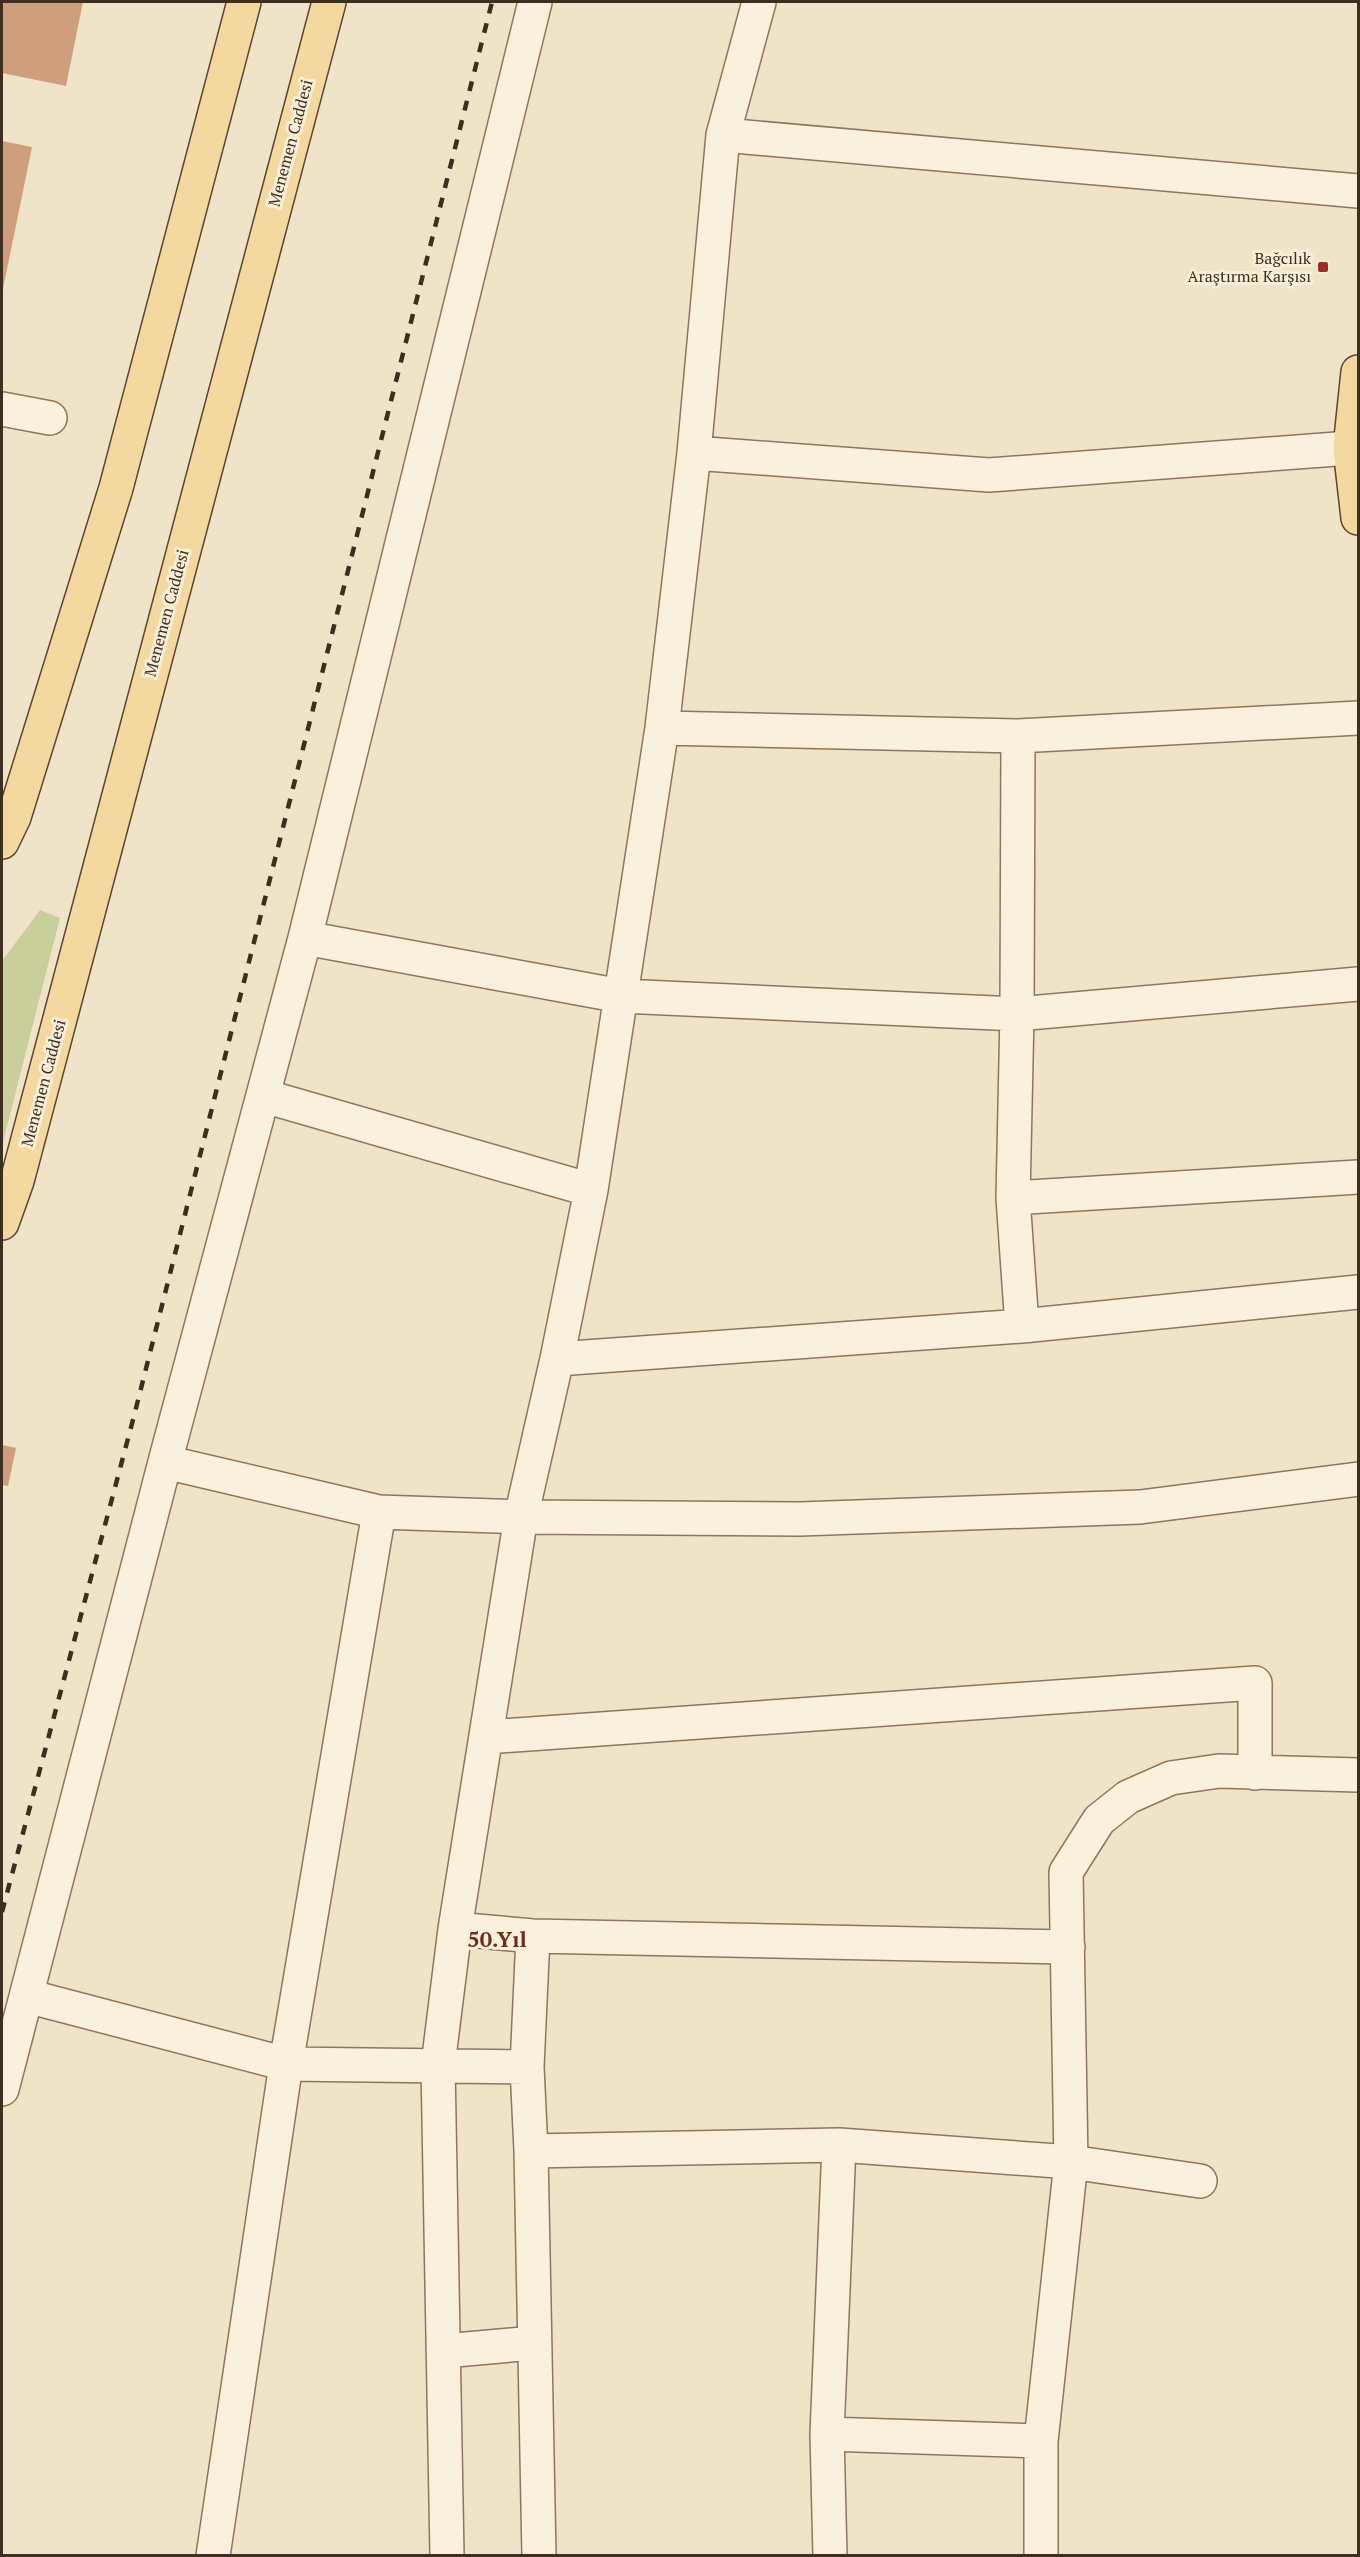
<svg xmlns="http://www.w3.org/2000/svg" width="1360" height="2557" font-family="'PT Serif',serif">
	<rect width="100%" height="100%" fill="#f0e4c8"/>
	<path fill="#c9cf9b" d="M40,910L60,918L2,1146V961Z"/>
	<path fill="#cf9f7d" d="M2,2H83L66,86L2,73Z
		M2,141L32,147L3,289H2Z
		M2,1445L16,1448L8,1486L2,1485Z"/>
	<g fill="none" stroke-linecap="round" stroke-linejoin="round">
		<defs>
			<path id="minor" d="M723,135L1358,191
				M2,409L50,418
				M694,453L989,475L1350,448
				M662,728L1018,736L1358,718
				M1018,736L1017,1014L1013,1198L1022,1326
				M305,938L621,996L1017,1014L1358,984
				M264,1096L591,1190
				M1013,1198L1358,1177
				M557,1359L1022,1326L1358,1292
				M165,1462L379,1512L521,1517L800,1519L1140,1507L1358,1479
				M486,1737L1255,1683V1773
				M455,1929L533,1936L1068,1947
				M533,1936L527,2067L531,2151L539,2556
				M27,1996L286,2064L527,2067
				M2,2089L165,1462L305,938L535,2
				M531,2151L839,2145L1071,2162L1200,2181
				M444,2351L533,2343
				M827,2434L1041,2441
				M213,2556L286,2064L379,1512
				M447,2556L438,2065L455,1929L521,1517L557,1359L591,1190L662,728L694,453L723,135L759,2
				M830,2556L827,2434L839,2145
				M1041,2556V2441L1071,2162L1066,1872L1099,1820L1128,1797L1171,1778L1219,1771L1358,1775"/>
			<path id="major" d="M1358,372L1350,448L1358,518
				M2,842L14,817L116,488L244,2
				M2,1223L17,1181L329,2"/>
		</defs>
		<use href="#minor" stroke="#8d765c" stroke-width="36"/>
		<use href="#major" stroke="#5b4430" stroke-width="36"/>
		<use href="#minor" stroke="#faf1dc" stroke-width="33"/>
		<use href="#major" stroke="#f3d9a0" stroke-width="33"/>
		<path stroke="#3d2e20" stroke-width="4.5" stroke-dasharray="10 10" stroke-linecap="butt" d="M2,1912L134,1416L492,2"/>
	</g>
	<rect fill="#9e2a2b" stroke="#f7eed8" stroke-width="2" x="1317" y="261" width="12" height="12" rx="3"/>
	<g text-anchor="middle" stroke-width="6" stroke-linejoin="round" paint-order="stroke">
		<g font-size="16" fill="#3d2e20" stroke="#f7eed8">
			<text transform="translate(290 143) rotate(-75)" y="6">Menemen Caddesi</text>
			<text transform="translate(166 613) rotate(-75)" y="6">Menemen Caddesi</text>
			<text transform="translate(43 1083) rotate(-75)" y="6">Menemen Caddesi</text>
		</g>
		<g font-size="16" fill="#3d2e20" stroke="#f7eed8" text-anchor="end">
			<text x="1311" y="264">Bağcılık<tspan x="1311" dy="18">Araştırma Karşısı</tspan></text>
		</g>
		<g font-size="22" font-weight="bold" fill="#6b2e1e" stroke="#f7eed8">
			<text x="497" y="1947">50.Yıl</text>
		</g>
	</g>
	<rect width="1360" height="2557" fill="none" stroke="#3d2e20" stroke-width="6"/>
</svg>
